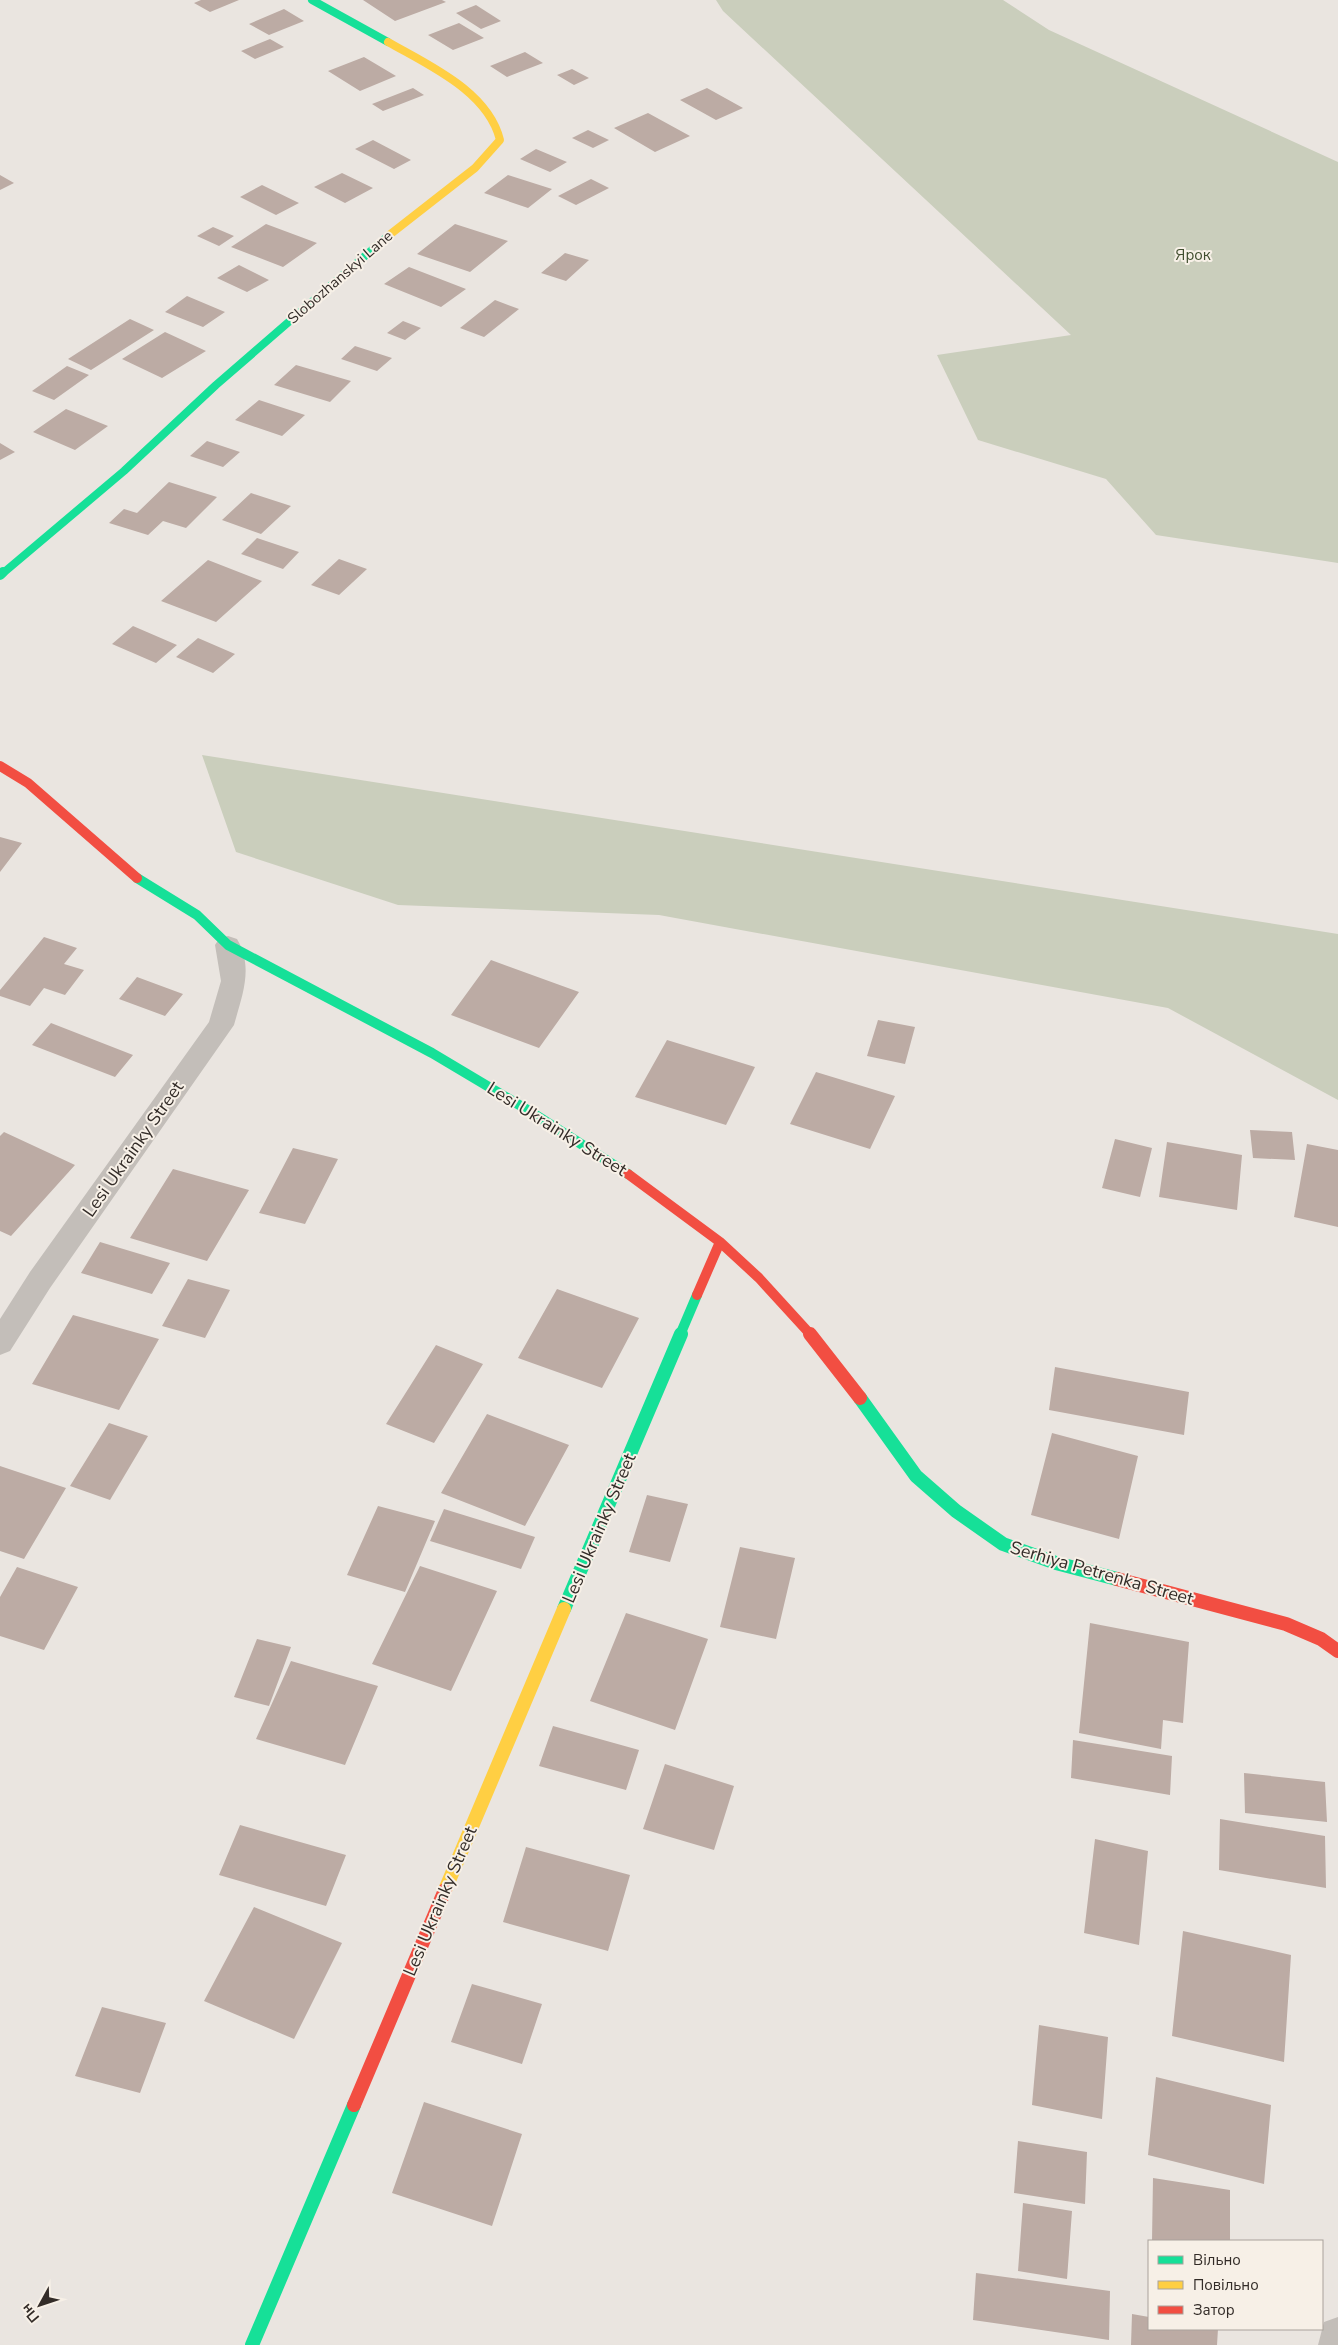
<svg xmlns="http://www.w3.org/2000/svg" width="1338" height="2345" font-family="'Nunito Sans',sans-serif">
	<rect width="100%" height="100%" fill="#eae5e0"/>
	<path fill="#cacebc" d="M716,0H1003L1049,30L1338,162V563L1156,535L1106,479L978,440L937,355L1071,335L723,11Z
		M202,755L1338,934V1100L1168,1008L659,915L398,905L236,852Z"/>
	<path fill="#bcaba4" d="M201,0H239L210,12L194,3Z
		M363,0H442L446,2L395,21Z
		M476,5L501,21L481,29L456,13Z
		M284,9L304,21L269,35L249,24Z
		M459,23L484,38L453,50L428,35Z
		M270,39L284,47L255,59L241,51Z
		M525,52L543,63L507,77L490,66Z
		M364,57L396,76L360,91L328,71Z
		M572,69L589,78L574,85L557,75Z
		M413,88L424,95L383,111L372,104Z
		M707,88L743,108L716,120L680,100Z
		M648,113L690,136L655,152L614,128Z
		M588,130L609,140L593,148L572,138Z
		M373,140L411,160L394,169L355,149Z
		M536,149L567,162L550,172L520,159Z
		M342,173L373,188L345,203L314,187Z
		M0,175L14,183L0,190Z
		M508,175L552,189L528,208L484,193Z
		M591,179L609,188L576,205L558,196Z
		M262,185L299,203L276,215L240,197Z
		M266,224L317,243L283,267L231,247Z
		M455,224L508,241L470,272L417,254Z
		M213,227L234,236L219,246L197,236Z
		M565,253L589,260L566,281L541,273Z
		M239,265L269,280L247,292L217,278Z
		M409,267L466,289L441,307L384,284Z
		M187,296L225,312L203,327L165,312Z
		M495,300L519,309L484,337L460,328Z
		M130,319L154,330L91,370L68,359Z
		M403,321L421,328L405,340L387,333Z
		M165,332L206,351L162,378L122,359Z
		M355,346L392,358L377,371L341,359Z
		M296,365L351,381L330,402L274,385Z
		M67,366L89,375L54,400L32,391Z
		M259,400L305,415L282,436L235,420Z
		M66,409L108,426L75,450L33,432Z
		M207,441L240,452L223,467L190,456Z
		M0,443L15,452L0,460Z
		M169,482L217,497L186,528L163,521L148,535L109,523L124,509L137,513Z
		M251,493L291,506L261,534L222,520Z
		M257,538L299,552L283,569L241,554Z
		M339,559L367,569L339,595L311,585Z
		M208,560L262,581L216,622L161,601Z
		M133,626L177,645L156,663L112,644Z
		M198,638L235,654L213,673L176,657Z
		M0,837L22,843L0,872Z
		M44,937L77,948L64,964L84,970L65,995L44,988L30,1006L0,996V990Z
		M491,960L579,992L539,1048L451,1015Z
		M137,977L183,994L165,1016L119,999Z
		M878,1020L915,1027L905,1064L867,1056Z
		M51,1023L133,1055L115,1077L32,1045Z
		M667,1040L755,1067L726,1125L635,1097Z
		M816,1072L895,1096L870,1149L790,1124Z
		M1250,1130L1292,1132L1295,1160L1253,1158Z
		M4,1132L75,1165L11,1236L0,1231V1136Z
		M1115,1139L1152,1148L1140,1197L1102,1188Z
		M1167,1142L1242,1155L1237,1210L1159,1197Z
		M1307,1144L1338,1150V1227L1294,1217Z
		M293,1148L338,1159L305,1224L259,1213Z
		M173,1169L249,1190L207,1261L130,1238Z
		M100,1242L170,1263L152,1294L81,1273Z
		M188,1279L230,1290L205,1338L162,1326Z
		M557,1289L639,1318L602,1388L518,1358Z
		M73,1315L159,1339L119,1410L32,1384Z
		M436,1345L483,1364L434,1443L386,1424Z
		M1055,1367L1189,1392L1184,1435L1049,1410Z
		M487,1414L569,1445L525,1526L441,1493Z
		M109,1423L148,1436L110,1500L70,1486Z
		M1052,1433L1138,1456L1119,1539L1031,1515Z
		M0,1466L66,1488L24,1559L0,1551Z
		M647,1495L688,1504L670,1562L629,1552Z
		M378,1506L435,1521L405,1592L347,1575Z
		M444,1509L535,1537L521,1569L430,1541Z
		M740,1547L795,1558L776,1639L720,1627Z
		M420,1566L497,1591L451,1691L372,1664Z
		M17,1567L78,1587L44,1650L0,1636V1597Z
		M626,1613L708,1639L675,1730L590,1701Z
		M1090,1623L1189,1642L1183,1723L1163,1720L1161,1749L1079,1733Z
		M257,1639L291,1647L269,1706L234,1697Z
		M291,1661L378,1686L345,1765L256,1739Z
		M553,1726L639,1750L626,1790L539,1766Z
		M1073,1740L1172,1756L1170,1795L1071,1778Z
		M665,1764L734,1786L714,1850L643,1829Z
		M1244,1773L1325,1782L1327,1822L1245,1813Z
		M1220,1819L1325,1836L1326,1888L1219,1870Z
		M240,1825L346,1855L326,1906L219,1875Z
		M1095,1839L1148,1851L1139,1945L1084,1933Z
		M526,1847L630,1875L608,1951L503,1922Z
		M254,1907L342,1943L294,2039L204,2001Z
		M1183,1931L1291,1955L1284,2062L1172,2036Z
		M472,1984L542,2004L522,2064L451,2042Z
		M102,2007L166,2023L140,2093L75,2076Z
		M1039,2025L1108,2037L1102,2119L1032,2105Z
		M1156,2077L1271,2105L1264,2184L1148,2155Z
		M424,2102L522,2134L492,2226L392,2193Z
		M1018,2141L1087,2152L1085,2204L1014,2193Z
		M1153,2178L1230,2190V2241H1152Z
		M1023,2203L1072,2211L1067,2279L1018,2271Z
		M976,2273L1110,2291L1109,2340L973,2320Z
		M1132,2314L1149,2317V2329H1218L1217,2345H1131Z"/>
	<g fill="none" stroke-linecap="round" stroke-linejoin="round">
		<path fill="#c3beb9" fill-rule="evenodd" d="M228,936L237,939C254,967 242,996 234,1025L50,1288L10,1351L0,1355V1319L30,1272L209,1022L221,981L215,945L219,939Z
			M1338,2317V2345H1318L1324,2322Z"/>
		<path stroke="#16e098" stroke-width="8" d="M312,0L388,42
			M2,574L124,471L216,385L388,236"/>
		<path stroke="#16e098" stroke-width="10" d="M0,575L3,572
			M137,878L197,915L228,945L432,1053L531,1112L628,1174
			M680,1335L697,1295"/>
		<path stroke="#16e098" stroke-width="14" d="M860,1398L916,1476L956,1511L1003,1544L1056,1563L1117,1579
			M564,1609L681,1334
			M252,2345L354,2105"/>
		<path stroke="#ffcf43" stroke-width="8" d="M388,42C428,65 488,91 500,140L475,168L388,236"/>
		<path stroke="#ffcf43" stroke-width="14" d="M445,1890L564,1609"/>
		<path stroke="#f24e42" stroke-width="10" d="M0,766L28,783L137,878
			M628,1174L720,1242L697,1295
			M720,1242L759,1278L811,1335"/>
		<path stroke="#f24e42" stroke-width="14" d="M810,1334L860,1398
			M1117,1579L1286,1624L1321,1639L1338,1651
			M354,2105L445,1890"/>
	</g>
	<g text-anchor="middle" stroke-width="4" stroke-linejoin="round" paint-order="stroke">
		<g font-size="15" fill="#414e2f" stroke="#f7f0e7">
			<text x="1193" y="260">Ярок</text>
		</g>
		<g font-size="15" fill="#332c28" stroke="#f7f0e7">
			<text transform="translate(340 277) rotate(-41)" y="5">Slobozhanskyi Lane</text>
		</g>
		<g font-size="18" fill="#332c28" stroke="#f7f0e7">
			<text transform="translate(557 1129) rotate(32)" y="6">Lesi Ukrainky Street</text>
			<text transform="translate(133 1149) rotate(-55)" y="6">Lesi Ukrainky Street</text>
			<text transform="translate(599 1528) rotate(-67)" y="6">Lesi Ukrainky Street</text>
			<text transform="translate(1102 1573) rotate(16)" y="6">Serhiya Petrenka Street</text>
			<text transform="translate(440 1901) rotate(-67)" y="6">Lesi Ukrainky Street</text>
		</g>
	</g>
	<rect x="1148" y="2240" width="175" height="90" fill="#f7f0e7" stroke="#a9a29b"/>
	<rect x="1158" y="2256" width="25" height="8" fill="#16e098" stroke="#a9a29b"/>
	<text x="1193" y="2265" font-size="15" fill="#332c28">Вільно</text>
	<rect x="1158" y="2281" width="25" height="8" fill="#ffcf43" stroke="#a9a29b"/>
	<text x="1193" y="2290" font-size="15" fill="#332c28">Повільно</text>
	<rect x="1158" y="2306" width="25" height="8" fill="#f24e42" stroke="#a9a29b"/>
	<text x="1193" y="2315" font-size="15" fill="#332c28">Затор</text>
	<g transform="translate(40 2305) rotate(230)" stroke="#f7f0e7" stroke-width="4" paint-order="stroke">
	<path d="M0-4L9 19L0 12L-9 19Z" fill="#332c28"/>
	<text y="-8" font-size="14" font-weight="bold" text-anchor="middle" fill="#332c28">Пн</text>
	</g>
</svg>
